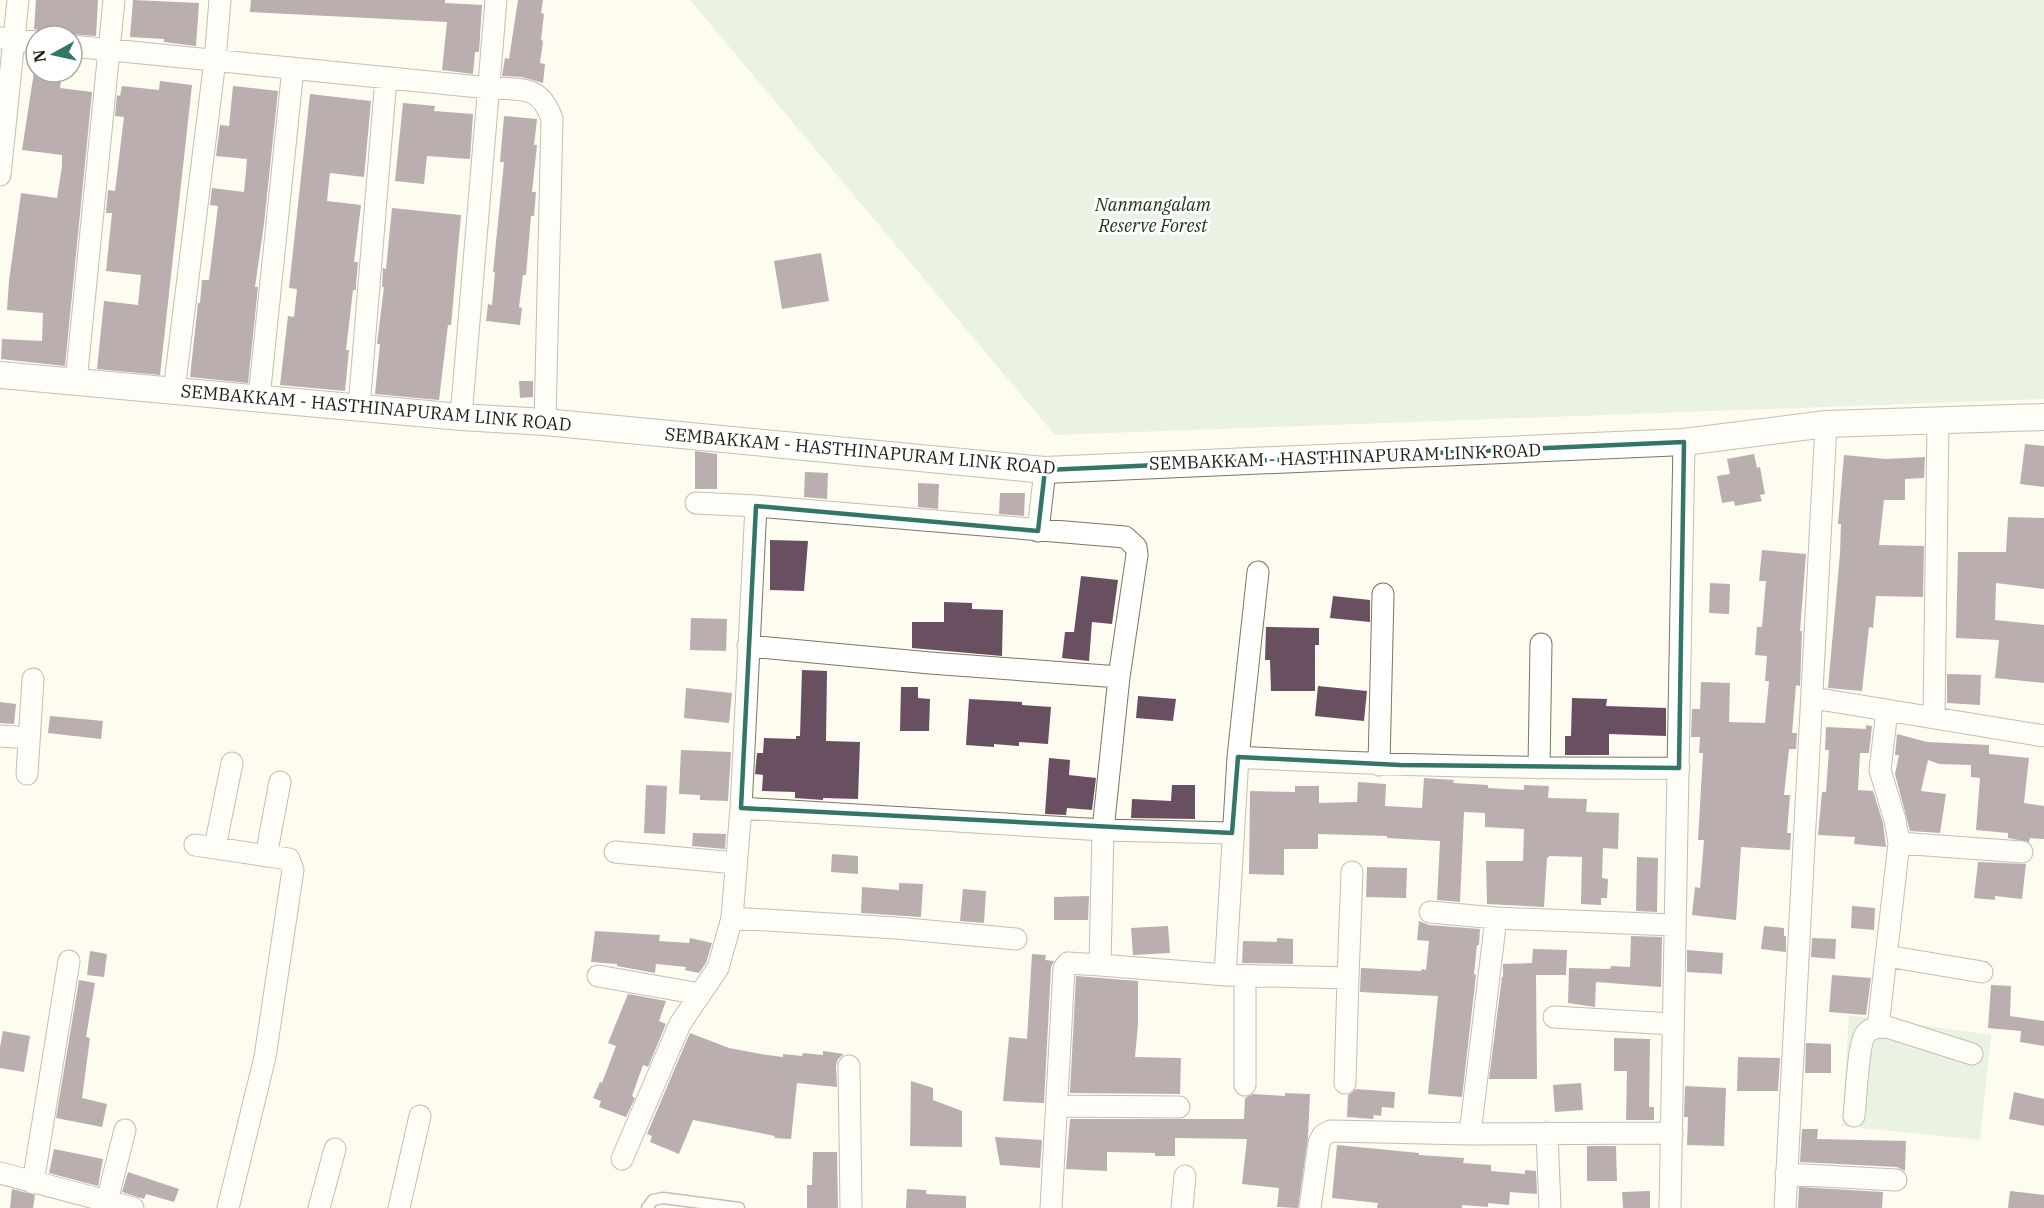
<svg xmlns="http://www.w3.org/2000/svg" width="2044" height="1208" font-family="'IBM Plex Serif',serif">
	<rect width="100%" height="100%" fill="#fefcf0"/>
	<path fill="#d2e8d2" d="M690,0H2044V399L1055,435Z
		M1849,1015L1991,1035L1980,1140L1842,1126Z"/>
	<path fill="#685061" d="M36,0H98L96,36L44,32L34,29Z
		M133,0L199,3L196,46L164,42V39L130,37Z
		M251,0H445V3L482,5L479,52H475L473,74L442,70L447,22L250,12Z
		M518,0H543L541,13L544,14L541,40L543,41L540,63L545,64L543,83L522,77L502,76L505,58L509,59Z
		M34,72L62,75L60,88L92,92L65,366L1,359L2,339L42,341L43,313L7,310L9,281L21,193L57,198L62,166V155L22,150Z
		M160,81L192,85L160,375L97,369L104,301L138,305L141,275L106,271L112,213H106L108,190L115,191L124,117L115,116L117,95L120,96L122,86L159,90Z
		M233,86L278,91L264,224L255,287H258L248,383L190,377L198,303H200L202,280H209L218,206L210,205L212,188L244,192L247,159L216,156L220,125L229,126Z
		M310,94L371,101L364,177L330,173L327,201L361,205L354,262H358L356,284V290H353L346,350H349L345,391L280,385L288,316L294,317L297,289L289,288Z
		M403,103L435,106L434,111L473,114L470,159L427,156L424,184L395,181Z
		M504,116L537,119L534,145H537L532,192H536L534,216H531L526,275H523L519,307L522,308L520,325L486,321L488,304L492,305L495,272H493L504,162H500Z
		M392,208L461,215L451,325H448L439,400L375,394L380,344H377L384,287H382L383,268L386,269Z
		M821,253L829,301L782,309L774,261Z
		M519,381H533V397L520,398Z
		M2025,444L2044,446V487L2020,484Z
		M695,451L717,454V489H695Z
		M1754,454L1757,468L1760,467L1765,494L1760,495L1762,501L1735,506L1734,501L1722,503L1717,476L1730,474L1727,459Z
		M1844,455L1886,459L1925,457L1924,478L1905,479V500H1884L1879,545L1924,546L1923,597L1876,596L1873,628L1869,627L1862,691L1828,688L1840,554L1841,524H1838Z
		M805,472L828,473L827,499L804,497Z
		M918,483L939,484L938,509L918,507Z
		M1000,493H1025L1024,516L999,514Z
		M2008,517L2044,518V589L1996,583L1995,620L2044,625V683L1995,678L1999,640L1956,638L1958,552H2006Z
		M770,540L808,541L804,591L770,590Z
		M1762,550L1806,554L1800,631H1802L1800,686L1796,685L1792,733H1797L1796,749H1789L1784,795H1790L1787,833H1791L1790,850L1741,847L1736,920L1692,915L1695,887L1700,888L1704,840H1698L1703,753H1699L1700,737H1691L1692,709H1700L1701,682L1730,683L1729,722L1765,723L1769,681H1765L1767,656L1755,655L1757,627H1762L1766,581H1759Z
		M1081,576L1118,580L1112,624L1092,622L1089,661L1062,658L1065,632H1074Z
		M1710,583L1730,584L1729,614L1709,613Z
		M1333,596L1370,600V622L1330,618Z
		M944,602L972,603V609L1003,610L1002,656L912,648V622H944Z
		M691,618L727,619L726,651L690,650Z
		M1266,627L1319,628V645H1315V691H1271L1270,660H1265Z
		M802,670L827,671L826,741L860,742L858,799L823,798V800L795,798V792L762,791L763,775L755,774L757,753H763L764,738L796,739V736H800Z
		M1947,674L1981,675L1980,705L1947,703Z
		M1318,686L1367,691L1364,721L1315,716Z
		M901,687H918V698L930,699L929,731H900Z
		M686,688L732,693L729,723L684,718Z
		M1138,696L1176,699L1173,721L1136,718Z
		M1572,698L1607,699L1606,706L1666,708V736L1609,734V755H1565V736H1571Z
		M969,699L1022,702V705L1051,707L1048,744L1019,742V746L994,744V747L966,745Z
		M0,702L16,704L14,724L0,723Z
		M50,716L103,721L101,739L48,733Z
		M1866,725L1872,726L1869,753H1860L1858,790L1873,791L1883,823L1886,847L1854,844L1855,837L1818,835L1822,792H1826L1829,750H1825L1826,727L1866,729Z
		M1897,734L1927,742L1989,745V754L2029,758L2024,803L2044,806V839L2030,838L2029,842L2008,838V833L1976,830L1980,778L1971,777V765L1939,764L1928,760L1921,791L1946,794L1940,833L1910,831L1895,774L1899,755H1895Z
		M681,750L731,752L728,801L700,800V795L679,794Z
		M1049,758L1070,760L1069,775L1096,778L1092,810L1067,808L1066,815L1045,814Z
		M1424,778L1454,780L1453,783L1488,785V788L1524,790V785L1549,786L1548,798L1587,799L1586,812L1619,813L1618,849L1603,848L1602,878L1608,879L1607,898H1601V905L1581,904L1582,857L1550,856L1547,858L1544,907L1487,904L1486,861H1523L1524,829L1485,827V813L1464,812L1460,902L1437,900L1440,841L1387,838V836L1318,834V849H1284V875L1249,874L1250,791L1295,792V786H1319V803L1357,802L1358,782L1386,784L1385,806L1422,808Z
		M646,785L667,786L665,834L644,833Z
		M1172,785H1195V819L1131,818L1132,799L1171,801Z
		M693,833L726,834L725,849L692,846Z
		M832,854L858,856V874L831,872Z
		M1637,857L1658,858L1657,912L1636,911Z
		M1978,862L2026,864L2022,899L1995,896V900L1974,898Z
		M1367,867L1407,868L1406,898L1366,897Z
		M899,883L923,884L921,917L861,913L862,887L899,890Z
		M963,889L986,891L984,923L960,921Z
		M1089,896L1088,920H1054V897Z
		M1852,906L1875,908L1874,930L1851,928Z
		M1419,921L1429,925L1480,929L1479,945H1477L1474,974L1476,975L1462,1097L1428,1094L1438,996L1360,992L1361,968L1421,971L1422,969L1426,970L1429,941L1417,940Z
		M1168,926L1170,953L1133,955L1131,928Z
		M1764,926L1784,928V936H1786V952L1761,949Z
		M595,931L660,935L659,941L689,943L690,938L712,943L706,963L699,973L685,970L686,967L656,964L655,973L617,966V964L591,962Z
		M1631,936L1662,937L1661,987L1596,982L1595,1007L1568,1003L1569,968L1610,969L1611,966L1630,967Z
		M1277,938L1293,939V964L1242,963L1243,941L1277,942Z
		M1812,938L1836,939L1835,959L1811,957Z
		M1533,949L1567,950L1566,975H1536L1537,1079H1489L1502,977H1503V964L1532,963Z
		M1687,950L1723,953L1722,974L1687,972Z
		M90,951L107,954L104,977L87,975Z
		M1032,954L1046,955L1045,960L1054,961L1051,967L1044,1103L1003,1101L1009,1037L1027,1039Z
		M1832,975L1871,978L1866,1015L1829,1012Z
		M1076,976L1138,981V1024L1135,1057L1181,1058L1180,1094L1070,1093Z
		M79,980L95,983L86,1037L90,1038L82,1098L107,1104L102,1127L56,1118Z
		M1991,985L2011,986L2010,1016L2044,1021V1046L2020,1042L2021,1031L1988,1028Z
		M628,994L666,1001L659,1021L666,1024L648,1067L643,1065L632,1096L635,1098L626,1117L599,1107L601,1101L593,1098L600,1082L602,1083L616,1046L608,1043Z
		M3,1031L30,1036L24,1072L0,1068V1047Z
		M690,1033L729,1048L761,1054L783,1057V1054L802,1056L803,1053L823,1055V1051L844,1054L838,1059L836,1066L837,1087L797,1083L791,1139L774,1138L775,1136L693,1120L679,1154L650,1142L652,1136L647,1134Z
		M1614,1038L1650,1039L1649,1107H1654V1120H1626L1627,1071H1614Z
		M1806,1043L1831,1044V1073H1805Z
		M1738,1057L1780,1058L1778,1091H1737Z
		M911,1081L933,1088V1100L962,1111V1147L910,1146Z
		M1581,1083L1583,1110L1555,1112L1553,1085Z
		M1685,1086L1726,1088L1724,1146L1687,1145L1688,1117H1684Z
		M1356,1089L1395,1092L1394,1108L1382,1107L1381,1116L1374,1115L1373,1119L1347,1117L1348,1095Z
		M2014,1092L2044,1099V1126L2009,1119Z
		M1285,1093L1310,1094L1308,1137L1298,1208L1277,1207L1279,1188L1242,1184L1247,1139L1175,1138V1156H1155V1153L1107,1152V1171L1066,1169L1070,1119H1244L1245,1098L1253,1094L1285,1096Z
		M1802,1129H1818L1817,1139L1906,1141L1905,1171L1897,1167L1800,1162Z
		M995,1137L1042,1140L1040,1168L1000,1165Z
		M1337,1145L1419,1153V1155L1464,1158L1463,1163L1491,1165V1171L1525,1174V1170L1536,1171L1537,1194L1510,1192L1509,1205L1488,1203V1207L1462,1205V1208H1377L1378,1203L1332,1198Z
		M1587,1146H1616L1617,1181H1587Z
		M54,1149L103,1159L98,1186L49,1173Z
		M813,1152H837L838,1208H807V1185H812Z
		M128,1172L179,1189L174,1202L146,1194L144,1199L122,1192Z
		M1799,1187L1883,1192L1882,1208H1798Z
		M12,1189L35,1195L33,1208H10Z
		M907,1189L926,1190V1194L966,1196V1208H906Z
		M1650,1191V1208H1623L1622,1192Z
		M2010,1191L2044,1195V1208H2008Z"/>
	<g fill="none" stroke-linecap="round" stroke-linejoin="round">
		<defs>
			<path id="service" d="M647,1208L653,1200L663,1198L739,1208"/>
			<path id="minor" d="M1,38L36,42
				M72,46L489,88C521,90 540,84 552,119L545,422
				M0,175L18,0
				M76,382L114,0
				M174,391L215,60L220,0
				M259,398L293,68
				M359,407L386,78
				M461,417L496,0
				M696,503L756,506
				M1038,531L1045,470
				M748,646L930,663L1119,677
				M1813,698L2044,736
				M1934,717L1938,421
				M0,736L29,738
				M1238,757C1385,765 1532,769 1679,768
				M1379,765L1383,594
				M1539,768L1541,644
				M27,774L33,679
				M741,808L1103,830L1232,833
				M1899,843L2022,852
				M195,845L289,859L293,870L265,1057L228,1208
				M215,847L232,763
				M615,852L736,863
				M266,856L280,782
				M1430,912L1496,918L1674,925
				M732,918L896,928L1016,939
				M1887,956L1982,972
				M1100,965L1225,975L1348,978L1352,872
				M1225,975L1238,757L1258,572
				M598,976L700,994
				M1554,1017L1673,1024
				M1878,1027L1899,843L1895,820L1880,770L1887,710
				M849,1066L851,1208
				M1345,1083L1348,978
				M1245,1085V976
				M1057,1106L1179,1107
				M1854,1116C1856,1100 1858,1045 1865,1035C1870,1027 1879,1027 1887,1027L1972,1054
				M1547,1133L1550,1208
				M1470,1134L1496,918
				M622,1159L680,1024L718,968L732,918L741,808L756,506L1125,537L1136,547L1137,555L1119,677L1103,830L1100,965L1068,963L1064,968L1051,1208
				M0,1173L133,1208
				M1786,1174L1896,1180
				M33,1183L69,961
				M107,1201L125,1130
				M319,1208L335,1149
				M399,1208L420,1116
				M1182,1208L1185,1176
				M1310,1208L1319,1143L1323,1135L1331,1131L1470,1134L1672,1133
				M1670,1208L1684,442
				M1785,1208L1826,424"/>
			<path id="tertiary" d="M0,375L461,417L545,422L1045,470L1684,442L1826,424L2044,417"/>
		</defs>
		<use href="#service" stroke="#7c775c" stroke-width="13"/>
		<use href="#minor" stroke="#7c775c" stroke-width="23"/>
		<use href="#tertiary" stroke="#7c775c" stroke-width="28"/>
		<use href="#service" stroke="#fff" stroke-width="10"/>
		<use href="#minor" stroke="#fff" stroke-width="21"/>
		<use href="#tertiary" stroke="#fff" stroke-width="26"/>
	</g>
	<path d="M0 0H2044V1208H0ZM1684,442L1679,768L1400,765L1238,757L1232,833L741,808L756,506L1038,531L1045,470Z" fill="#fefcf0" fill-opacity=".55" fill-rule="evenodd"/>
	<path fill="none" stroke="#337566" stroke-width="4.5" stroke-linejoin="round" d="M1684,442L1679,768L1400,765L1238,757L1232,833L741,808L756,506L1038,531L1045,470Z"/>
	<g text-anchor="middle" stroke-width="6" stroke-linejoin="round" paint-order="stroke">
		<g font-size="18" font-style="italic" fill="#123513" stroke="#fff">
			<text x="1153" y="211">Nanmangalam<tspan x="1153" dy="21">Reserve Forest</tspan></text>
		</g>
		<g font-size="18" fill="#211e13" stroke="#fff">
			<text transform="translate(376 408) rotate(5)" y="6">SEMBAKKAM - HASTHINAPURAM LINK ROAD</text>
			<text transform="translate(860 451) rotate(5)" y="6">SEMBAKKAM - HASTHINAPURAM LINK ROAD</text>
			<text transform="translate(1345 457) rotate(-2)" y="6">SEMBAKKAM - HASTHINAPURAM LINK ROAD</text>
		</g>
	</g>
	<g transform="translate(54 54) rotate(262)"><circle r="28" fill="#ffffff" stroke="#a6a5a1" stroke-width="1.5"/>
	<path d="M0-4.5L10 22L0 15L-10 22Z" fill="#337566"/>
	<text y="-9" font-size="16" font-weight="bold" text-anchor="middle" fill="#211e13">N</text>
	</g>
</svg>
